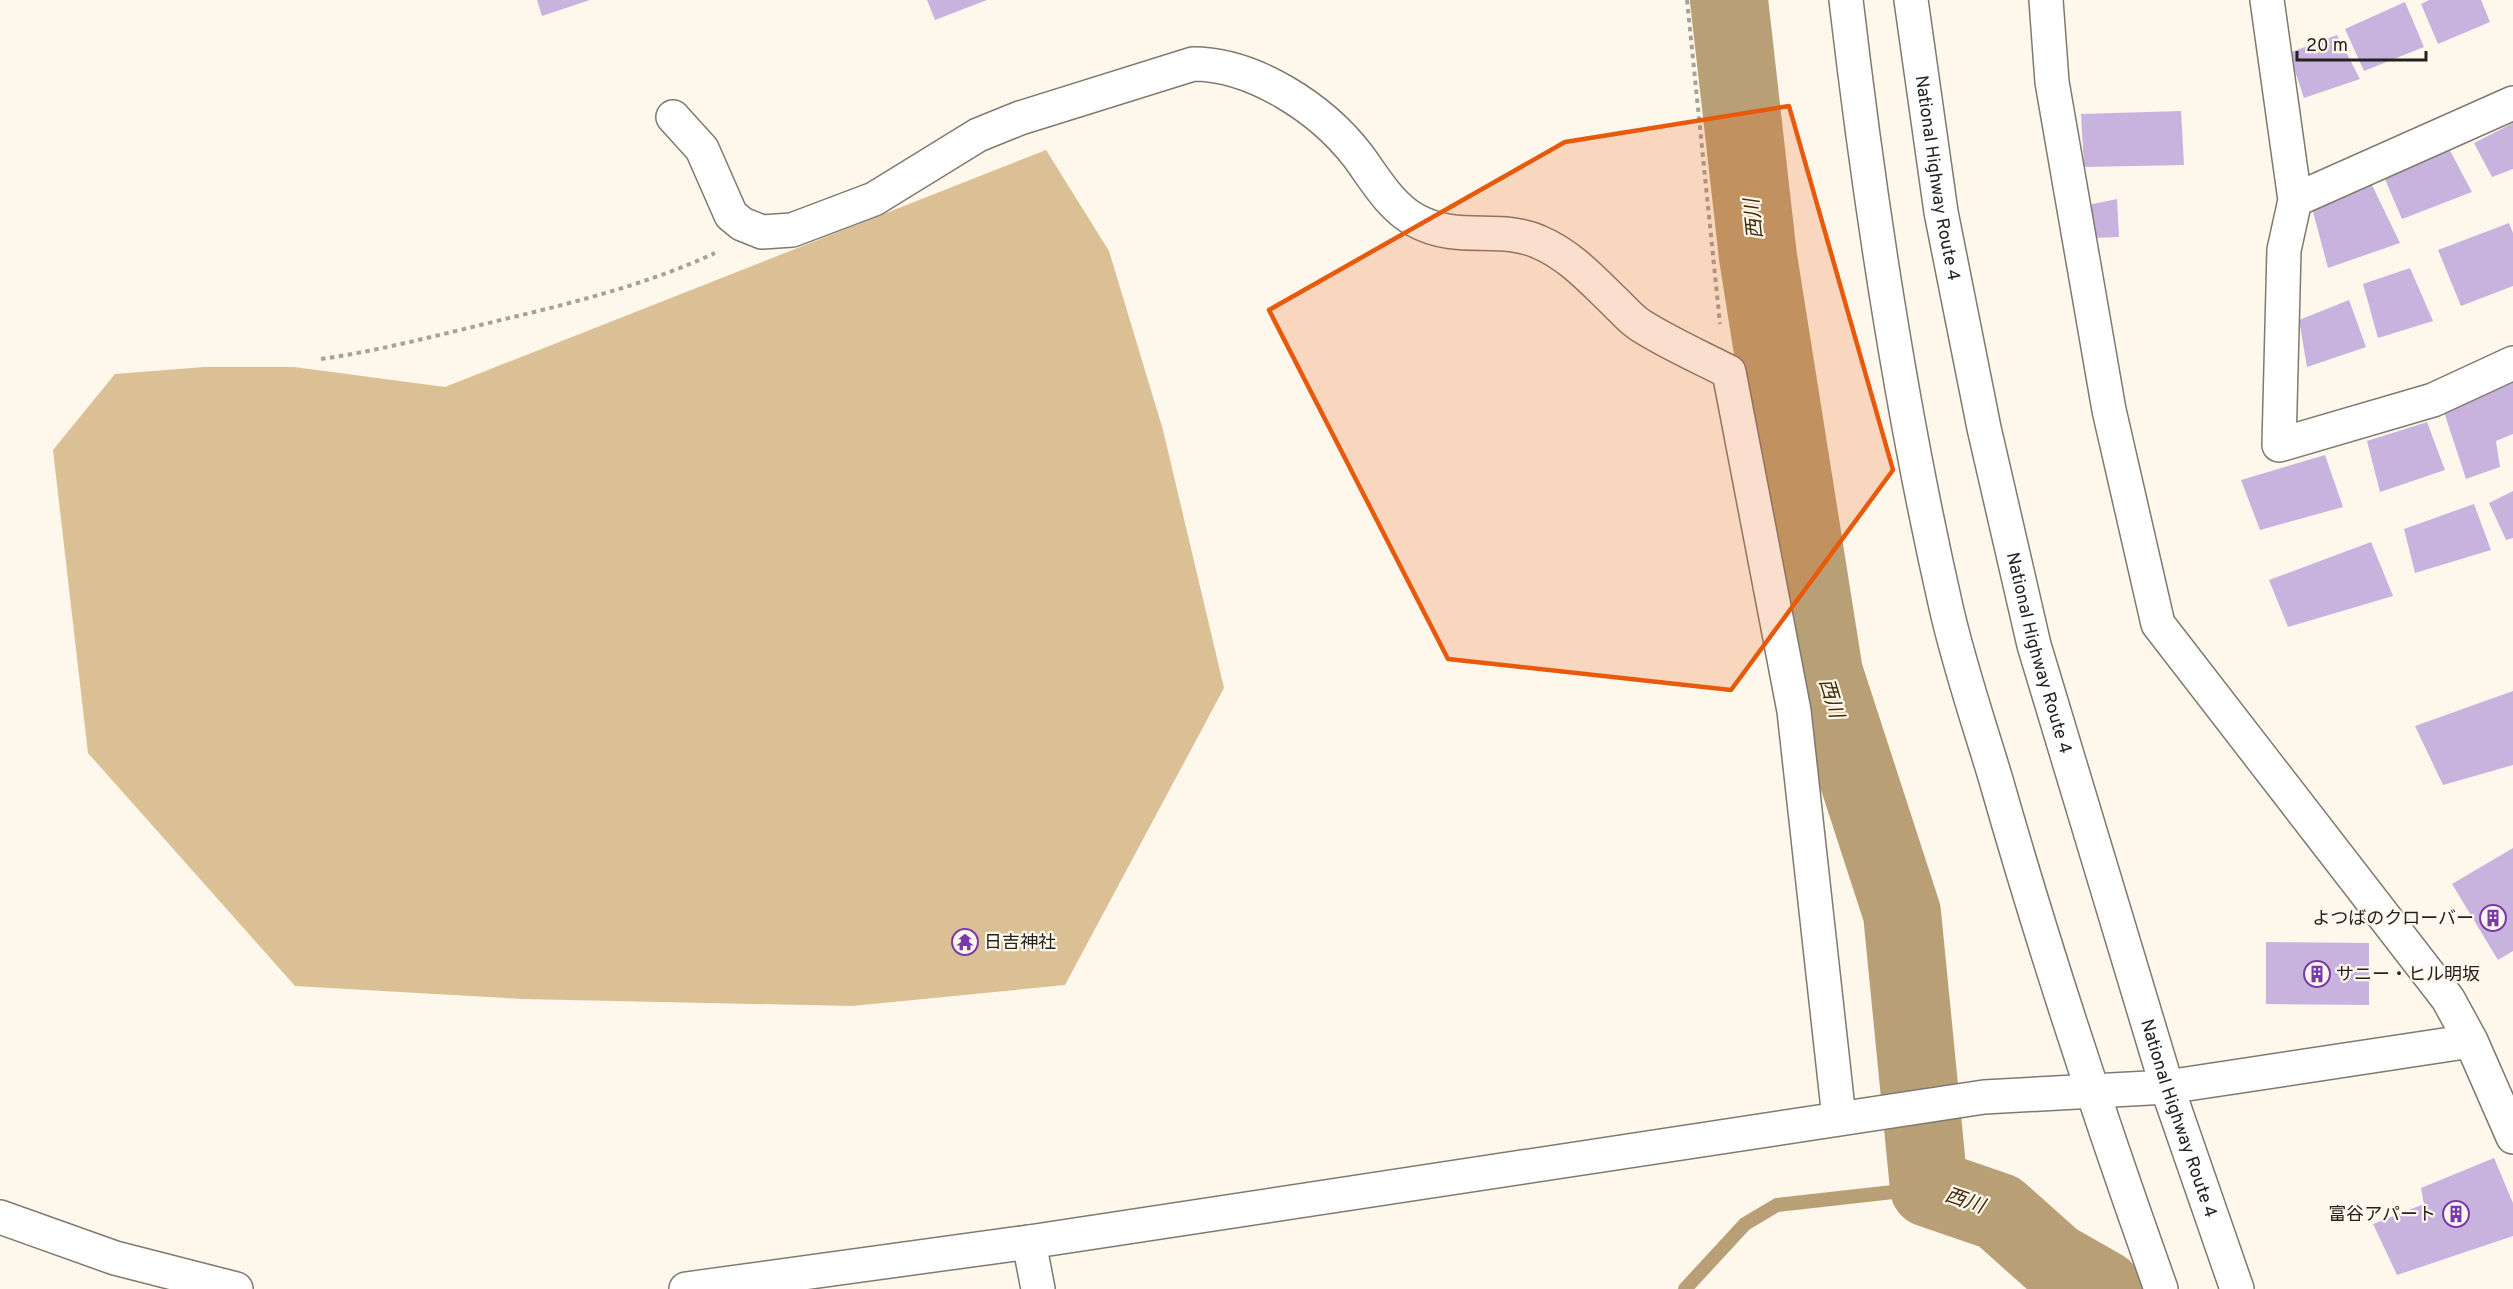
<svg xmlns="http://www.w3.org/2000/svg" width="2513" height="1289" font-family="Overpass,'Noto Sans JP',sans-serif">
	<rect width="100%" height="100%" fill="#fef7ec"/>
	<path fill="#dbc095" d="M1046,150L1109,251L1163,430L1224,688L1065,985L852,1006L522,999L295,986L88,753L53,450L115,374L204,367H294L445,387Z"/>
	<g fill="none" stroke-linecap="round" stroke-linejoin="round">
		<path stroke="#b99f76" stroke-width="14" d="M1685,1289L1745,1224L1777,1205L1929,1188"/>
		<path stroke="#b99f76" stroke-width="78" d="M1729,0L1758,257L1824,673L1902,913L1929,1188L1999,1212L2054,1261L2103,1289"/>
	</g>
	<path fill="#c8b3de" d="M537,0H590L542,16Z
		M927,0H987L935,20Z
		M2429,0H2481L2490,22L2438,44L2421,4Z
		M2405,2L2424,47L2364,71L2345,29Z
		M2337,35L2360,79L2304,98L2289,53Z
		M2181,111L2184,165L2084,167L2081,114Z
		M2513,123V169L2492,177L2474,143Z
		M2447,145L2472,192L2402,219L2384,177Z
		M2371,183L2400,243L2328,268L2312,208Z
		M2117,199L2119,237L2092,238L2088,205Z
		M2509,223L2513,233V286L2461,306L2438,250Z
		M2410,268L2433,321L2378,338L2363,284Z
		M2349,300L2366,347L2307,367L2299,320Z
		M2513,382V434L2496,441L2500,467L2466,479L2444,412Z
		M2427,422L2445,470L2380,492L2367,441Z
		M2325,455L2343,507L2260,530L2241,480Z
		M2513,491V538L2506,540L2489,503Z
		M2474,504L2491,550L2415,573L2404,529Z
		M2371,542L2393,596L2288,627L2269,580Z
		M2513,691V765L2443,785L2415,726Z
		M2513,848V951L2498,960L2452,884Z
		M2266,942L2369,943V1005L2266,1004Z
		M2494,1158L2513,1203V1236L2397,1275L2373,1224L2424,1204L2421,1188Z"/>
	<g fill="none" stroke-linecap="round" stroke-linejoin="round">
		<defs>
			<path id="street" d="M2046,0L2052,82L2109,410L2158,624L2448,999L2471,1041L2513,1137
				M2267,0L2295,200L2284,250L2279,445L2433,400L2513,363
				M673,117L702,149L731,215L742,224L762,232L792,230L874,199L978,135L1020,118L1193,64C1254,64 1322,109 1358,156C1375,179 1390,206 1415,220C1458,244 1499,224 1539,242C1570,255 1593,281 1617,304C1624,311 1632,320 1640,325C1668,343 1700,357 1729,372L1794,711L1839,1118
				M2295,200L2513,103
				M2167,1087L2471,1041
				M1029,1242L1038,1289"/>
			<path id="secondary" d="M0,1217L115,1258L236,1289
				M686,1289L1029,1242L1984,1097L2167,1087"/>
			<g id="highway">
				<path d="M1846,0C1870,205 1900,405 1946,607C1959,665 1979,723 1996,780C2045,952 2101,1121 2161,1289"/>
				<path id="s1" d="M1911,0L1941,212L1984,428L2034,645L2167,1087L2237,1289"/>
			</g>
		</defs>
		<use href="#street" stroke="#807970" stroke-width="36"/>
		<use href="#secondary" stroke="#807970" stroke-width="36"/>
		<use href="#highway" stroke="#807970" stroke-width="36"/>
		<path stroke="#a7a299" stroke-width="4" stroke-dasharray="4.5 4.5" stroke-linecap="butt" d="M1687,0L1720,324
			M321,359C383,350 443,334 505,319C576,302 648,284 715,253"/>
		<use href="#street" stroke="#fff" stroke-width="33"/>
		<use href="#secondary" stroke="#fff" stroke-width="33"/>
		<use href="#highway" stroke="#fff" stroke-width="33"/>
	</g>
	<path fill="#e8590c" fill-opacity="0.2" stroke="#e8590c" stroke-width="4.5" stroke-linejoin="round" d="M1789,106L1893,470L1731,690L1448,659L1269,310L1565,142Z"/>
	<defs>
		<symbol id="building-ring" viewBox="-11 -11 22 22"><circle r="9.5" fill="#fef7ec" stroke="#7938ac" stroke-width="1.5"/><path d="M-4-6H4V6H1V3H-1V6H-4ZM-2.5-4.3h1.7v1.8h-1.7ZM.8-4.3h1.7v1.8H.8ZM-2.5-1h1.7V.8h-1.7ZM.8-1h1.7V.8H.8Z" fill="#7938ac"/></symbol>
		<symbol id="temple-ring" viewBox="-11 -11 22 22"><circle r="9.5" fill="#fef7ec" stroke="#7938ac" stroke-width="1.5"/><path d="M0-6L5-2H3V0L6.5 2.5H4V6H1.5V3h-3V6H-4V2.5H-6.5L-3 0V-2H-5Z" fill="#7938ac"/></symbol>
	</defs>
	<g fill-rule="evenodd">
		<use href="#building-ring" x="2478" y="903" width="30" height="30"/>
		<use href="#temple-ring" x="950" y="927" width="30" height="30"/>
		<use href="#building-ring" x="2302" y="959" width="30" height="30"/>
		<use href="#building-ring" x="2441" y="1199" width="30" height="30"/>
	</g>
	<g text-anchor="middle" stroke-width="4.5" stroke-linejoin="round" paint-order="stroke">
		<g font-size="18" fill="#24221e" stroke="#fef7ec">
			<text dy="6" stroke="none"><textPath href="#s1" startOffset="180">National Highway Route 4</textPath></text>
			<text dy="6" stroke="none"><textPath href="#s1" startOffset="666">National Highway Route 4</textPath></text>
			<text dy="6" stroke="none"><textPath href="#s1" startOffset="1152">National Highway Route 4</textPath></text>
		</g>
		<g font-size="18" fill="#24221e" stroke="#fef7ec" text-anchor="end">
			<text x="2474" y="924">よつばのクローバー</text>
			<text x="984" y="948" text-anchor="start">日吉神社</text>
			<text x="2336" y="980" text-anchor="start">サニー・ヒル明坂</text>
			<text x="2436" y="1220">富谷アパート</text>
		</g>
		<g font-size="20" font-style="italic" fill="#412e0b" stroke="#fef7ec">
			<text transform="translate(1753 219) rotate(-96)" y="7">西川</text>
			<text transform="translate(1832 698) rotate(73)" y="7">西川</text>
			<text transform="translate(1965 1200) rotate(19)" y="7">西川</text>
		</g>
	</g>
	<path d="M2297 51v9h129v-9" fill="none" stroke="#24221e" stroke-width="3"/>
	<text x="2306" y="51" font-size="18" fill="#24221e" stroke="#fef7ec" stroke-width="4.5" paint-order="stroke">20 m</text>
</svg>
